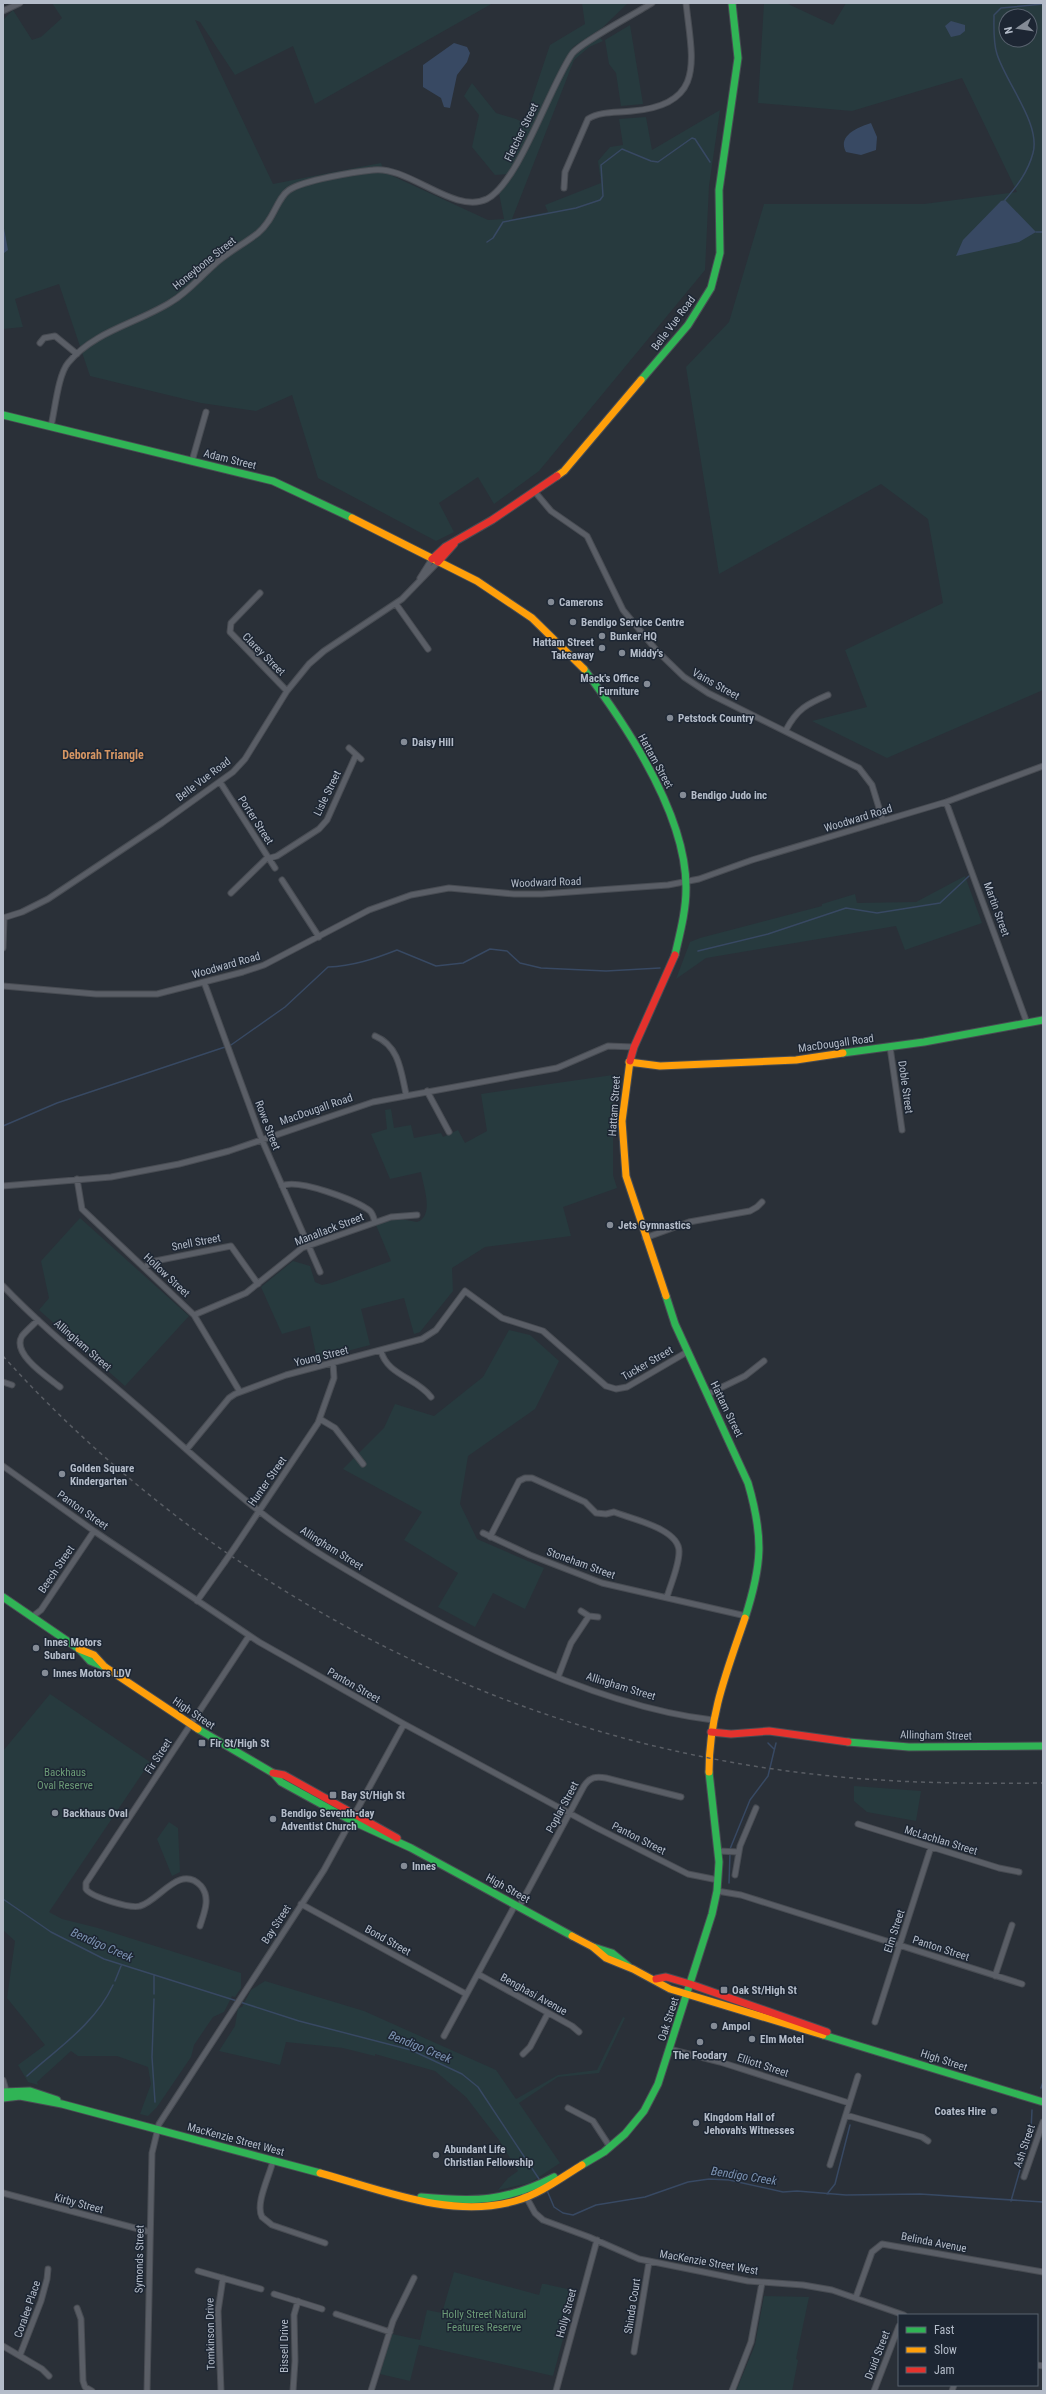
<svg xmlns="http://www.w3.org/2000/svg" width="1046" height="2394" font-family="'Roboto Condensed',sans-serif">
	<rect width="100%" height="100%" fill="#2a3038"/>
	<path fill="#273a3e" fill-rule="evenodd" d="M52,3H493L315,104L293,46L235,75L200,22L195,20L273,184L381,163L384,172L488,220L504,219L499,193L511,178L573,56L579,48L600,38L603,41L589,47L574,60L512,219L548,212L545,205L601,183L598,161L610,147L623,145L619,119L646,117L652,150L720,110L709,186L705,270L539,471L494,504L478,477L439,503L454,532L436,541L318,478L292,395L256,411L201,403L90,376L59,284L15,299L23,327L3,329V20L13,10L32,40L41,37L62,18Z
		M582,3H628L602,28L573,47L509,174L495,175L472,147L479,115L464,96L472,83L496,113L516,119L524,123L550,45L585,24Z
		M764,3H786L833,25L846,3H1043V690L887,758L812,721L867,707L845,650L943,603L928,519L881,484L719,574L686,367L729,322L764,204H924L1017,192L962,78L852,111L758,103ZM1006,16H1030V40H1006Z
		M630,25L643,104L621,106L616,73L609,64L605,40Z
		M965,876L982,923L905,950L896,926L706,958L676,979L690,942L700,938L822,906V904L855,894L857,903L916,902Z
		M613,1075V1175L617,1188L563,1207L571,1236L485,1247L452,1268L453,1291L420,1332L414,1334L404,1298L361,1309L370,1345L317,1359L310,1326L282,1334L261,1287L293,1261L310,1266L315,1282L322,1285L331,1283L391,1261L376,1225L395,1218L417,1222C435,1216 423,1185 421,1172L390,1179L371,1134L387,1129L385,1110L391,1109L394,1128L411,1125L414,1138L441,1133L443,1137L458,1130L465,1143L487,1131L481,1094Z
		M80,1218L189,1316L125,1386L39,1310L49,1298L41,1261Z
		M509,1330L530,1335L559,1361L535,1409L468,1456L460,1504L477,1539L544,1568L525,1609L493,1593L475,1627L438,1607L458,1573L404,1540L422,1512L343,1469L384,1428L395,1404L434,1416L483,1377Z
		M50,1694L150,1762L49,1912L62,1919L98,1928L241,1973V1988L235,1997L232,1996L224,2012L213,2017L194,2045L191,2057L157,2107L148,2116L140,2114L151,2084L148,2067L117,2056H78L71,2051L37,2082L38,2085L28,2082L18,2065L45,2045L7,1998L15,1941L3,1930V1751Z
		M854,1786L921,1791L916,1821L867,1812L854,1801Z
		M169,1822L178,1828L180,1872L172,1876L157,1839Z
		M265,1981L364,2011L496,2070L516,2099L558,2075L597,2070L623,2017L625,2018L599,2073L558,2077L519,2103L560,2163L530,2183L498,2190L508,2178L518,2171L499,2140L466,2097L435,2071L375,2054V2056L343,2048L286,2042L280,2065L219,2051L235,2026L238,2008L242,2007L251,1990Z
		M454,2272L539,2295L542,2284H545L576,2291L553,2376L419,2345L410,2381L380,2374L392,2334L420,2340L427,2310L442,2313Z
		M764,2296L809,2297L796,2359L798,2360L792,2391H736L755,2345Z"/>
	<path fill="#384963" d="M951,21L965,25V31L960,35L951,37L945,26Z
		M454,43L467,47L470,53L467,62L457,75L450,108L444,107L441,98L423,87V65Z
		M871,123L877,137L876,150L861,155L846,152C837,136 858,127 871,123Z
		M1005,200L1036,232L1019,242L956,256L963,240L1001,201Z
		M3,223L8,250L4,253Z"/>
	<g fill="none" stroke-linecap="round" stroke-linejoin="round">
		<path stroke="#384963" stroke-width="1.5" d="M1005,200C1017,186 1028,172 1033,153C1041,124 1006,83 997,54C993,42 994,28 994,15L1001,8L1043,4
			M1036,232H1043
			M487,242L493,238L503,222L576,208L600,200L603,196L601,165L622,149L651,161L658,162L692,138L695,139L710,162
			M698,951L768,934L846,908L877,913L940,903L969,876
			M231,1045L285,1007L328,967C353,966 374,959 397,950L436,966L463,963L490,949L507,951L520,963L541,968L606,971L660,968
			M3,1126L57,1103L225,1047
			M768,1743L774,1749
			M730,1849L750,1800L768,1776L776,1743
			M729,1883L730,1853
			M3,1899L51,1932L104,1959L237,2001
			M154,1976V1994
			M115,1981L121,1966
			M154,1999L152,2057L155,2102
			M240,2002L299,2021L411,2050L462,2074L478,2087L541,2182
			M27,2076C58,2048 95,2024 113,1985
			M1041,2088L1043,2082
			M546,2188L554,2207L563,2213L573,2215L596,2205L645,2197L688,2182L709,2179L729,2180L783,2192L797,2191L846,2195L920,2194L1043,2202
			M827,2194L835,2184L850,2125
			M1011,2201L1031,2131L1032,2110"/>
		<defs>
			<path id="street" d="M3,11L20,3
				M564,188L565,172L588,119C600,111 618,113 632,111C707,105 692,59 686,3
				M40,343L44,338L55,336L77,354
				M51,426C55,410 58,375 68,363C94,331 138,323 171,302C188,292 200,277 215,264C228,252 244,244 258,233C275,219 276,199 289,190C304,180 354,172 373,170C408,165 454,215 487,199C519,182 549,88 572,54C581,42 635,14 652,3
				M192,461L206,412
				M535,492L551,511L587,536L623,610L657,651L684,677L708,693L859,768L872,785L883,821
				M420,578L432,559
				M260,593L231,623L230,632L287,691
				M396,604L428,649
				M786,730C797,709 807,704 828,695
				M349,748L361,759
				M220,782L275,868
				M946,802L1027,1023
				M270,858L277,856L319,829L327,820L356,755
				M282,880L319,937
				M231,893L268,857
				M3,918L22,912L48,899L162,823L233,772L245,759L287,691L309,664L324,651L402,599L438,562
				M3,948L4,918
				M204,982L262,1140L320,1272
				M3,986L96,994H157L243,972L264,965L369,910L411,895L449,888L514,894H542L668,885L699,879L752,860L946,802L1043,766
				M375,1036C399,1046 401,1071 406,1094
				M890,1047L902,1130
				M427,1091L449,1132
				M77,1179L82,1209L194,1315L240,1392
				M3,1186L111,1177L179,1164L229,1151L373,1102L557,1068L608,1046L634,1047
				M282,1186C297,1178 356,1200 370,1211C373,1214 374,1219 375,1222
				M645,1238L689,1222L750,1211L757,1207L762,1202
				M145,1268L150,1262L231,1246L258,1284
				M3,1286C44,1329 91,1366 136,1405C180,1443 222,1483 268,1518C303,1545 341,1567 379,1589C476,1645 601,1707 713,1720
				M194,1315L246,1293L302,1248L391,1217L417,1215
				M38,1320C33,1325 26,1331 22,1336C11,1354 49,1378 60,1387
				M381,1351C387,1375 417,1378 431,1397
				M3,1382L12,1385
				M708,1394L745,1376L764,1361
				M320,1419L335,1428L363,1464
				M187,1449L229,1398L235,1394L286,1375L422,1339L436,1330L465,1291L502,1318L543,1331L606,1386L616,1389L627,1387L687,1352
				M3,1466L94,1531L259,1642L404,1724L595,1827L688,1874L718,1880
				M483,1533L530,1555L602,1583L746,1616
				M490,1537L519,1481L525,1478H532L585,1502L596,1513L606,1514L614,1512C632,1519 680,1529 679,1552C679,1566 671,1583 667,1597
				M235,1547L318,1423L334,1378L333,1363
				M197,1601L224,1563
				M581,1611L589,1616L598,1617
				M32,1617L41,1610L94,1531
				M558,1677L571,1643L589,1616
				M858,1824L999,1868L1019,1872
				M719,1851L739,1852
				M735,1875L740,1846L756,1808
				M717,1891L741,1895L1022,1984
				M301,1904L466,1994
				M519,1907L584,1786C590,1777 596,1776 606,1778L681,1797
				M200,1926C204,1913 211,1898 201,1886C180,1863 159,1901 140,1906C131,1909 91,1897 86,1889V1883L249,1636
				M478,1974L572,2026L579,2032
				M995,1976L1012,1925
				M875,2022L931,1847
				M444,2036L515,1905
				M669,2049L720,2062L849,2103
				M523,2054L530,2047L548,2013
				M3,2080L7,2094
				M568,2108L593,2121L610,2147
				M846,2115L922,2137L928,2141
				M273,2161C269,2177 255,2204 262,2217L272,2225L325,2243
				M830,2165L858,2076
				M1024,2177L1043,2122
				M3,2193L150,2232
				M524,2193L535,2213L543,2220L589,2237L639,2259L748,2281L803,2285L832,2290L904,2315
				M198,2271L261,2289
				M274,2294L322,2309
				M856,2297L872,2252L882,2244L1043,2272
				M77,2308L81,2319L83,2381L85,2387L92,2391
				M336,2314L390,2332
				M3,2346L42,2369L49,2376
				M634,2352L649,2262
				M20,2355L41,2301L47,2279L48,2269
				M1037,2365L1043,2366
				M147,2391L152,2153L159,2124L324,1870L404,1724
				M221,2391L218,2311L223,2278
				M293,2391L295,2361L294,2315L298,2301
				M371,2391L393,2321L414,2278
				M556,2391L597,2240
				M732,2391L751,2342L762,2283
				M874,2391L899,2326
				M952,2391L954,2385"/>
			<path id="fast" d="M641,380L688,325L711,288L720,253L719,190L738,58L732,3
				M3,415L273,481L352,518
				M584,669C627,726 687,816 686,889C686,911 680,933 675,955
				M843,1053L924,1042L1043,1020
				M666,1296L675,1324L748,1483C764,1538 762,1565 745,1618
				M3,1597L79,1649L90,1661L105,1667
				M198,1729L273,1773L281,1782L352,1821L411,1848L572,1936
				M848,1742L909,1747L1043,1746
				M593,1947L612,1953L628,1966
				M823,2035L1043,2102
				M3,2092L30,2091L57,2100
				M3,2098L20,2096L62,2104L320,2173
				M582,2165L604,2152L625,2134L644,2111L658,2084L712,1914L717,1891L719,1862L709,1772
				M421,2197C475,2202 505,2202 554,2177"/>
			<path id="slow" d="M557,476L564,471L641,380
				M352,518L477,581L532,618L584,669
				M630,1061L622,1121L626,1176L666,1296
				M629,1062L660,1066L796,1060L843,1053
				M79,1649L94,1655L105,1667L198,1729
				M709,1772C709,1715 727,1671 745,1618
				M572,1936L593,1947L606,1958L633,1969L670,1989L823,2035
				M320,2173C382,2190 451,2219 515,2201C538,2195 561,2178 582,2165"/>
			<path id="jam" d="M432,559L445,547L492,520L557,476
				M438,562L454,544
				M630,1061L634,1047L675,955
				M711,1732L731,1734L769,1731L848,1742
				M273,1773L284,1775L397,1838
				M656,1979L666,1977L690,1984L827,2032"/>
		</defs>
		<use href="#street" stroke="#484c53" stroke-width="7"/>
		<use href="#fast" stroke="#484c53" stroke-width="9"/>
		<use href="#slow" stroke="#484c53" stroke-width="9"/>
		<use href="#jam" stroke="#484c53" stroke-width="9"/>
		<use href="#street" stroke="#5a5e66" stroke-width="5"/>
		<use href="#fast" stroke="#30b455" stroke-width="7"/>
		<use href="#slow" stroke="#ff9f0a" stroke-width="7"/>
		<use href="#jam" stroke="#e5322d" stroke-width="7"/>
		<path stroke="#595d64" stroke-width="1.5" stroke-dasharray="4 4" stroke-linecap="butt" d="M3,1356C209,1585 497,1737 804,1773C884,1783 963,1784 1043,1783"/>
		<defs>
			<path id="street-bridge" d="M224,1563L235,1547"/>
		</defs>
		<use href="#street-bridge" stroke="#484c53" stroke-width="7" stroke-linecap="butt"/>
		<use href="#street-bridge" stroke="#5a5e66" stroke-width="5"/>
	</g>
	<g fill="#848b96" stroke="#1d2633" stroke-width="1.5">
		<circle cx="551" cy="602" r="4"/>
		<circle cx="573" cy="622" r="4"/>
		<circle cx="602" cy="636" r="4"/>
		<circle cx="602" cy="648" r="4"/>
		<circle cx="622" cy="653" r="4"/>
		<circle cx="647" cy="684" r="4"/>
		<circle cx="670" cy="718" r="4"/>
		<circle cx="404" cy="742" r="4"/>
		<circle cx="683" cy="795" r="4"/>
		<circle cx="610" cy="1225" r="4"/>
		<circle cx="62" cy="1474" r="4"/>
		<circle cx="36" cy="1648" r="4"/>
		<circle cx="45" cy="1673" r="4"/>
		<rect x="198" y="1739" width="8" height="8" rx="2"/>
		<rect x="329" y="1791" width="8" height="8" rx="2"/>
		<circle cx="55" cy="1813" r="4"/>
		<circle cx="273" cy="1819" r="4"/>
		<circle cx="404" cy="1866" r="4"/>
		<rect x="720" y="1986" width="8" height="8" rx="2"/>
		<circle cx="714" cy="2026" r="4"/>
		<circle cx="752" cy="2039" r="4"/>
		<circle cx="700" cy="2042" r="4"/>
		<circle cx="994" cy="2111" r="4"/>
		<circle cx="696" cy="2123" r="4"/>
		<circle cx="436" cy="2155" r="4"/>
	</g>
	<g text-anchor="middle" stroke-width="3" stroke-linejoin="round" paint-order="stroke">
		<g font-size="11" fill="#b4bcc9" stroke="#1d2633">
			<text transform="translate(521 132) rotate(-64)" y="4">Fletcher Street</text>
			<text transform="translate(204 263) rotate(-39)" y="4">Honeybone Street</text>
			<text transform="translate(673 323) rotate(-53)" y="4">Belle Vue Road</text>
			<text transform="translate(230 459) rotate(14)" y="4">Adam Street</text>
			<text transform="translate(264 654) rotate(45)" y="4">Clarey Street</text>
			<text transform="translate(716 684) rotate(29)" y="4">Vains Street</text>
			<text transform="translate(656 761) rotate(61)" y="4">Hattam Street</text>
			<text transform="translate(203 779) rotate(-37)" y="4">Belle Vue Road</text>
			<text transform="translate(327 793) rotate(-64)" y="4">Lisle Street</text>
			<text transform="translate(858 818) rotate(-17)" y="4">Woodward Road</text>
			<text transform="translate(256 820) rotate(57)" y="4">Porter Street</text>
			<text transform="translate(546 882) rotate(-2)" y="4">Woodward Road</text>
			<text transform="translate(997 909) rotate(70)" y="4">Martin Street</text>
			<text transform="translate(226 965) rotate(-16)" y="4">Woodward Road</text>
			<text transform="translate(836 1043) rotate(-8)" y="4">MacDougall Road</text>
			<text transform="translate(906 1087) rotate(82)" y="4">Doble Street</text>
			<text transform="translate(614 1106) rotate(-86)" y="4">Hattam Street</text>
			<text transform="translate(316 1109) rotate(-19)" y="4">MacDougall Road</text>
			<text transform="translate(268 1125) rotate(69)" y="4">Rowe Street</text>
			<text transform="translate(329 1229) rotate(-21)" y="4">Manallack Street</text>
			<text transform="translate(196 1242) rotate(-11)" y="4">Snell Street</text>
			<text transform="translate(167 1275) rotate(43)" y="4">Hollow Street</text>
			<text transform="translate(83 1345) rotate(41)" y="4">Allingham Street</text>
			<text transform="translate(321 1356) rotate(-14)" y="4">Young Street</text>
			<text transform="translate(647 1363) rotate(-30)" y="4">Tucker Street</text>
			<text transform="translate(727 1409) rotate(64)" y="4">Hattam Street</text>
			<text transform="translate(267 1481) rotate(-55)" y="4">Hunter Street</text>
			<text transform="translate(83 1510) rotate(35)" y="4">Panton Street</text>
			<text transform="translate(332 1548) rotate(32)" y="4">Allingham Street</text>
			<text transform="translate(581 1563) rotate(20)" y="4">Stoneham Street</text>
			<text transform="translate(56 1569) rotate(-56)" y="4">Beech Street</text>
			<text transform="translate(354 1685) rotate(30)" y="4">Panton Street</text>
			<text transform="translate(621 1686) rotate(17)" y="4">Allingham Street</text>
			<text transform="translate(194 1713) rotate(34)" y="4">High Street</text>
			<text transform="translate(936 1735) rotate(1)" y="4">Allingham Street</text>
			<text transform="translate(158 1756) rotate(-57)" y="4">Fir Street</text>
			<text transform="translate(562 1807) rotate(-62)" y="4">Poplar Street</text>
			<text transform="translate(639 1838) rotate(27)" y="4">Panton Street</text>
			<text transform="translate(941 1840) rotate(17)" y="4">McLachlan Street</text>
			<text transform="translate(508 1888) rotate(29)" y="4">High Street</text>
			<text transform="translate(276 1924) rotate(-57)" y="4">Bay Street</text>
			<text transform="translate(894 1931) rotate(-72)" y="4">Elm Street</text>
			<text transform="translate(388 1940) rotate(29)" y="4">Bond Street</text>
			<text transform="translate(941 1948) rotate(18)" y="4">Panton Street</text>
			<text transform="translate(534 1994) rotate(29)" y="4">Benghasi Avenue</text>
			<text transform="translate(668 2019) rotate(-72)" y="4">Oak Street</text>
			<text transform="translate(944 2060) rotate(18)" y="4">High Street</text>
			<text transform="translate(763 2065) rotate(18)" y="4">Elliott Street</text>
			<text transform="translate(236 2139) rotate(15)" y="4">MacKenzie Street West</text>
			<text transform="translate(1024 2146) rotate(-71)" y="4">Ash Street</text>
			<text transform="translate(79 2203) rotate(15)" y="4">Kirby Street</text>
			<text transform="translate(934 2242) rotate(11)" y="4">Belinda Avenue</text>
			<text transform="translate(139 2259) rotate(-89)" y="4">Symonds Street</text>
			<text transform="translate(709 2262) rotate(10)" y="4">MacKenzie Street West</text>
			<text transform="translate(632 2306) rotate(-81)" y="4">Shinda Court</text>
			<text transform="translate(27 2309) rotate(-71)" y="4">Coralee Place</text>
			<text transform="translate(566 2313) rotate(-75)" y="4">Holly Street</text>
			<text transform="translate(210 2334) rotate(-91)" y="4">Tomkinson Drive</text>
			<text transform="translate(284 2346) rotate(-90)" y="4">Bissell Drive</text>
			<text transform="translate(877 2355) rotate(-69)" y="4">Druid Street</text>
		</g>
		<g font-size="11" font-weight="bold" fill="#b4bcc9" stroke="#1d2633" text-anchor="start">
			<text x="559" y="606">Camerons</text>
			<text x="581" y="626">Bendigo Service Centre</text>
			<text x="610" y="640">Bunker HQ</text>
			<text x="594" y="646" text-anchor="end">Hattam Street<tspan x="594" dy="13">Takeaway</tspan></text>
			<text x="630" y="657">Middy's</text>
			<text x="639" y="682" text-anchor="end">Mack's Office<tspan x="639" dy="13">Furniture</tspan></text>
			<text x="678" y="722">Petstock Country</text>
			<text x="412" y="746">Daisy Hill</text>
			<text x="691" y="799">Bendigo Judo inc</text>
			<text x="618" y="1229">Jets Gymnastics</text>
			<text x="70" y="1472">Golden Square<tspan x="70" dy="13">Kindergarten</tspan></text>
			<text x="44" y="1646">Innes Motors<tspan x="44" dy="13">Subaru</tspan></text>
			<text x="53" y="1677">Innes Motors LDV</text>
			<text x="210" y="1747">Fir St/High St</text>
			<text x="341" y="1799">Bay St/High St</text>
			<text x="63" y="1817">Backhaus Oval</text>
			<text x="281" y="1817">Bendigo Seventh-day<tspan x="281" dy="13">Adventist Church</tspan></text>
			<text x="412" y="1870">Innes</text>
			<text x="732" y="1994">Oak St/High St</text>
			<text x="722" y="2030">Ampol</text>
			<text x="760" y="2043">Elm Motel</text>
			<text x="700" y="2059" text-anchor="middle">The Foodary</text>
			<text x="986" y="2115" text-anchor="end">Coates Hire</text>
			<text x="704" y="2121">Kingdom Hall of<tspan x="704" dy="13">Jehovah's Witnesses</tspan></text>
			<text x="444" y="2153">Abundant Life<tspan x="444" dy="13">Christian Fellowship</tspan></text>
		</g>
		<g font-size="11" fill="#6b9a76" stroke="#1d2633">
			<text x="65" y="1776">Backhaus<tspan x="65" dy="13">Oval Reserve</tspan></text>
			<text x="484" y="2318">Holly Street Natural<tspan x="484" dy="13">Features Reserve</tspan></text>
		</g>
		<g font-size="12" font-weight="bold" fill="#d59563" stroke="#1d2633">
			<text x="103" y="759">Deborah Triangle</text>
		</g>
		<g font-size="12" font-style="italic" fill="#7c92b1" stroke="#1d2633">
			<text transform="translate(102 1945) rotate(24)" y="4">Bendigo Creek</text>
			<text transform="translate(420 2047) rotate(22)" y="4">Bendigo Creek</text>
			<text transform="translate(744 2176) rotate(9)" y="4">Bendigo Creek</text>
		</g>
	</g>
	<rect width="1046" height="2394" fill="none" stroke="#b4bcc9" stroke-width="8"/>
	<rect x="898" y="2314" width="140" height="72" fill="#1d2633" stroke="#59626f"/>
	<rect x="906" y="2327" width="20" height="6" fill="#30b455" stroke="#59626f"/>
	<text x="934" y="2334" font-size="12" fill="#b4bcc9">Fast</text>
	<rect x="906" y="2347" width="20" height="6" fill="#ff9f0a" stroke="#59626f"/>
	<text x="934" y="2354" font-size="12" fill="#b4bcc9">Slow</text>
	<rect x="906" y="2367" width="20" height="6" fill="#e5322d" stroke="#59626f"/>
	<text x="934" y="2374" font-size="12" fill="#b4bcc9">Jam</text>
	<g transform="translate(1018 28) rotate(257)"><circle r="19" fill="#1d2633" stroke="#59626f"/>
	<path d="M0-3L7 15L0 10L-7 15Z" fill="#848b96"/>
	<text y="-6" font-size="11" font-weight="bold" text-anchor="middle" fill="#b4bcc9">N</text>
	</g>
</svg>
